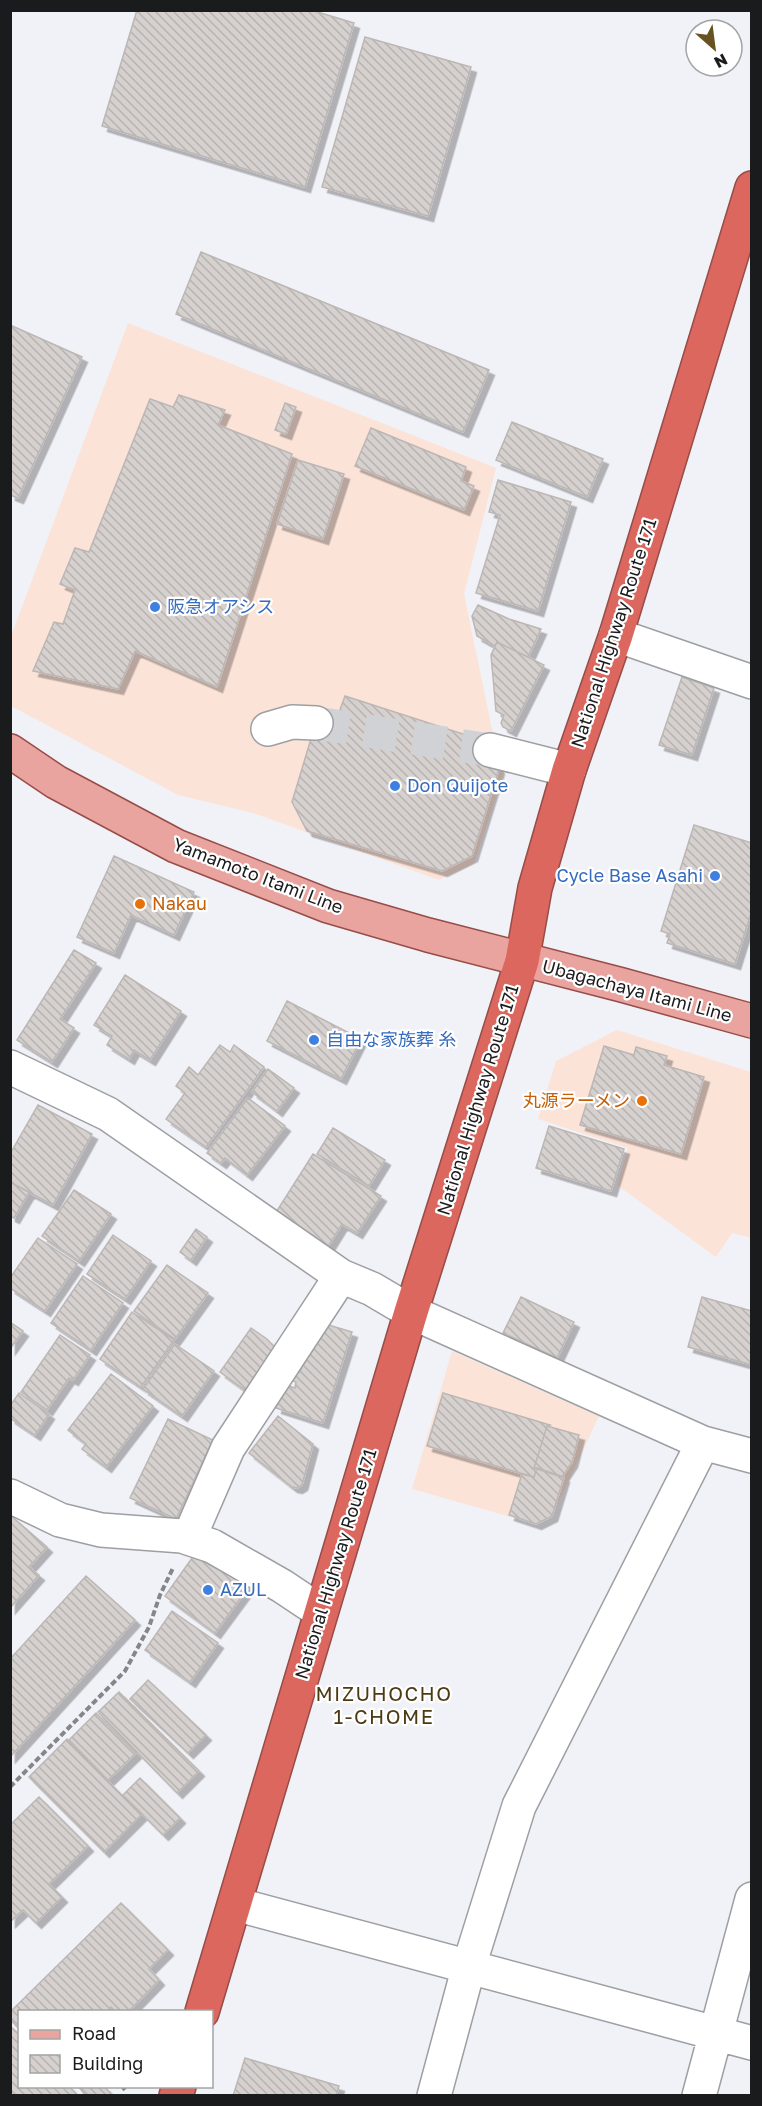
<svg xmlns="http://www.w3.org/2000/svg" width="762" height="2106" font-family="'Golos Text','Noto Sans JP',sans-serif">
	<defs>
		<pattern id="building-back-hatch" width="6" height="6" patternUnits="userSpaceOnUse" patternTransform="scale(1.5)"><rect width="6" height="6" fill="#d6d1cf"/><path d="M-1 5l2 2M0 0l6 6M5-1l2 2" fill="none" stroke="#b7b3b1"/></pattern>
		<filter id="shadow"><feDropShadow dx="5.5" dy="5.5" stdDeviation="0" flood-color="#0004"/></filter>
	</defs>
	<rect width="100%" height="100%" fill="#f1f2f7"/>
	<path fill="#fbe3d8" d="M128,323L496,468L464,594L493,734L514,743L474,864L439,880L253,813L178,795L11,706L10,639Z
		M617,1030L751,1072V1238L732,1233L716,1257L617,1185L628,1148L538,1119L556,1061Z
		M452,1351L599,1416L552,1516L536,1524L412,1489Z"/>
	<path fill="url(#building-back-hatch)" stroke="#bcb7b5" stroke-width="1.5" filter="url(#shadow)" d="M137,10H311L354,23L305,187L102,126Z
		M365,37L471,67L428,216L322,187Z
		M201,252L489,370L463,432L176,314Z
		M10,325L82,357L18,498L10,495Z
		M179,395L225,410L218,425L292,454L217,687L135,651L118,689L33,671L54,622L63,624L75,590L60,584L75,548L89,552L150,399L173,407Z
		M285,403L296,407L286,434L275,430Z
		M512,422L603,459L587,497L496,460Z
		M371,428L466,467L461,481L474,486L464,510L355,466Z
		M298,460L344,474L323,539L277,524Z
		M498,480L571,502L538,611L476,593L500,515L489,512Z
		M478,605L509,619L541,629L528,657L497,642L495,646L477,636L472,616Z
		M497,642L544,665L511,731L503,727L501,723L504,715L496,711L491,655Z
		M682,677L714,688L692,755L659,745Z
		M345,696L485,741L499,769L472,856L442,871L307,831L292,802L319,712L337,718Z
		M694,825L752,843V910L735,964L667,943L670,934L661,931Z
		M114,856L194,892L174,935L131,915L114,953L77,937Z
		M74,950L96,963L60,1019L74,1028L52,1062L17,1040Z
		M125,975L181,1011L150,1060L134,1050L129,1059L107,1045L112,1036L94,1025Z
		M287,1001L361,1039L341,1079L267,1041Z
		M220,1045L230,1052L234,1045L264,1067L206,1147L166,1119L185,1093L176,1086L189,1067L198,1075Z
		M604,1046L634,1055L636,1047L667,1056L664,1065L704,1077L681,1154L580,1125Z
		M268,1069L294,1088L277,1111L252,1092Z
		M248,1098L285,1126L247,1175L225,1158L221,1163L207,1153Z
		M38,1105L92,1134L53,1205L10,1182V1154Z
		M549,1126L624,1149L611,1191L536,1168Z
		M333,1128L385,1160L369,1186L317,1154Z
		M313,1154L381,1196L357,1233L342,1224L326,1250L273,1217Z
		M10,1182L29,1192L14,1218L10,1216Z
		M74,1190L111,1214L79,1261L42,1236Z
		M196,1229L207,1237L191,1260L180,1252Z
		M113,1235L151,1261L125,1299L87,1274Z
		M38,1238L77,1264L45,1311L10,1288V1278Z
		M167,1265L208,1293L175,1339L134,1311Z
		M83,1276L123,1303L91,1350L51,1323Z
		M521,1297L574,1322L557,1358L503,1333Z
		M702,1297L752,1311V1365L688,1347Z
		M132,1312L174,1340L141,1387L100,1359Z
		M10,1322L23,1331L10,1349Z
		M322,1323L352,1332L323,1423L276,1408L283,1384L295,1388L296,1382L290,1380L292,1369L300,1372L310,1338Z
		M251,1328L267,1339L280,1353L252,1395L220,1372Z
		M60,1335L90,1355L73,1380L69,1378L47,1410L21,1392Z
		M175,1344L214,1371L182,1416L143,1389Z
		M111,1374L153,1406L106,1467L82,1449L86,1444L68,1430Z
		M19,1393L49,1414L35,1435L10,1418V1406Z
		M443,1393L550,1425L547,1426L534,1468H537L534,1477L427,1446Z
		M278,1416L313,1444L302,1485L297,1488L292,1487L249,1453Z
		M168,1419L213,1440L176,1519L130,1498Z
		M547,1426L579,1435L572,1462L562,1477L534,1468Z
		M537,1468L564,1477L552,1516L536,1524L509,1515L522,1474L534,1477Z
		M10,1515L47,1547L29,1567L39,1575L10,1608Z
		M197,1551L251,1584L215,1633L165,1596Z
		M86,1576L135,1620L10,1757V1659Z
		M172,1611L218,1643L190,1682L145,1650Z
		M148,1680L206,1735L188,1753L130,1699Z
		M119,1692L199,1771L177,1793L98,1712Z
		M96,1713L136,1753L108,1780L69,1740Z
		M67,1739L141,1815L104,1852L29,1777Z
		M140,1778L180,1818L163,1835L123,1795Z
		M39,1797L88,1846L49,1884L62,1897L36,1923L23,1910L10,1922V1825Z
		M121,1903L168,1950L149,1969L159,1980L128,2012H116L111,2007L107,2012H20V2029L10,2020V2012Z
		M10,2026L20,2035V2086H69L78,2096H10Z
		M245,2058L339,2086L336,2096H233Z
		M78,2086H104L112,2095L86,2096Z"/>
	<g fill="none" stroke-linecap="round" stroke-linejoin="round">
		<path stroke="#d1d2d6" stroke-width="33" stroke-dasharray="33 16" stroke-linecap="butt" d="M316,723L490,750"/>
		<defs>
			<path id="minor" d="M616,635L752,682
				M268,729L292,722L316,723
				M490,750L569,770
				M10,1067L108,1114L341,1276L372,1289L411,1312L703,1443L752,1456
				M10,1496L60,1520L101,1530L182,1536L212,1546L282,1586L321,1612
				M189,1538L228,1448L341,1276
				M235,1904L752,2043
				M434,2096L469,1966L519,1806L703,1443
				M699,2096L752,1899"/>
			<path id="major" d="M10,751L56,782L176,846L328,906L428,935L622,985L752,1021"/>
			<path id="highway" d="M202,2012L411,1312L522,961L535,888L569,770L616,635L752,188
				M176,2096L179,2086"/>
		</defs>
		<use href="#minor" stroke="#9d9fa3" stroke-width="36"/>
		<use href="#major" stroke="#974c48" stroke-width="36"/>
		<use href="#highway" stroke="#974c48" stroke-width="36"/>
		<path stroke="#858689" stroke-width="4" stroke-dasharray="6 3" stroke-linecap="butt" d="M10,1787L125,1671L149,1627L160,1595L173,1568
			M122,2086L125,2090"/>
		<use href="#minor" stroke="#fff" stroke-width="33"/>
		<use href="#major" stroke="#e9a49f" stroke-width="33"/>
		<use href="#highway" stroke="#db675f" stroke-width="33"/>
	</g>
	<g fill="#3f7fe0" stroke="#fff" stroke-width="2">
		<circle cx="155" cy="607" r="6"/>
		<circle cx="395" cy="786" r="6"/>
		<circle cx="715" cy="876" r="6"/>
		<circle cx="314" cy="1040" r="6"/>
		<circle cx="208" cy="1590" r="6"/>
	</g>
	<g fill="#e8710a" stroke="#fff" stroke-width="2">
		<circle cx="140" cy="904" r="6"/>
		<circle cx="642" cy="1101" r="6"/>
	</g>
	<g text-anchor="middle" stroke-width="4.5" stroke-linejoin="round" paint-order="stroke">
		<g font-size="18" fill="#366cbe" stroke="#fff" text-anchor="start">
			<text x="167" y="613">阪急オアシス</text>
			<text x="407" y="792">Don Quijote</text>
			<text x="703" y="882" text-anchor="end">Cycle Base Asahi</text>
			<text x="326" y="1046">自由な家族葬 糸</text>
			<text x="220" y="1596">AZUL</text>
		</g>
		<g font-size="18" fill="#1a1b1c" stroke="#fff">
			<text transform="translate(614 633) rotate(-72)" y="6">National Highway Route 171</text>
			<text transform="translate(258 876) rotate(21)" y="6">Yamamoto Itami Line</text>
			<text transform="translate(637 991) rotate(15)" y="6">Ubagachaya Itami Line</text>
			<text transform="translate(478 1100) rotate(-73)" y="6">National Highway Route 171</text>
			<text transform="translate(336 1564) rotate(-73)" y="6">National Highway Route 171</text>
		</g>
		<g font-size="18" fill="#c56008" stroke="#fff" text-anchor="start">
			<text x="152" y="910">Nakau</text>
			<text x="630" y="1107" text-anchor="end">丸源ラーメン</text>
		</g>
		<g font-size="20" letter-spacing="1.5" fill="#4c3a13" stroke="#fff">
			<text x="384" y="1701">MIZUHOCHO<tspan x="384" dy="23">1-CHOME</tspan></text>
		</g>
	</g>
	<rect width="762" height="2106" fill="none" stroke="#1a1b1c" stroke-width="24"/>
	<rect x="18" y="2010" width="195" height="78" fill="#ffffff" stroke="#a3a4a4" stroke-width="1.5"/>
	<rect x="30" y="2030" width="30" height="9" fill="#e9a49f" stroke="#a3a4a4" stroke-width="1.5"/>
	<text x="72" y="2040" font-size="18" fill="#1a1b1c">Road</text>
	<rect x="30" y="2055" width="30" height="18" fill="url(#building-back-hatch)" stroke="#a3a4a4" stroke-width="1.5"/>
	<text x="72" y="2070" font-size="18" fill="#1a1b1c">Building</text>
	<g transform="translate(714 48) rotate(152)"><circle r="28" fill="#ffffff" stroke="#a3a4a4" stroke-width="1.5"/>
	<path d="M0-4.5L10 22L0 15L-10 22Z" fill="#695221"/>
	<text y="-9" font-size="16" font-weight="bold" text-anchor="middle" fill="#1a1b1c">N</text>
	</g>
</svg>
